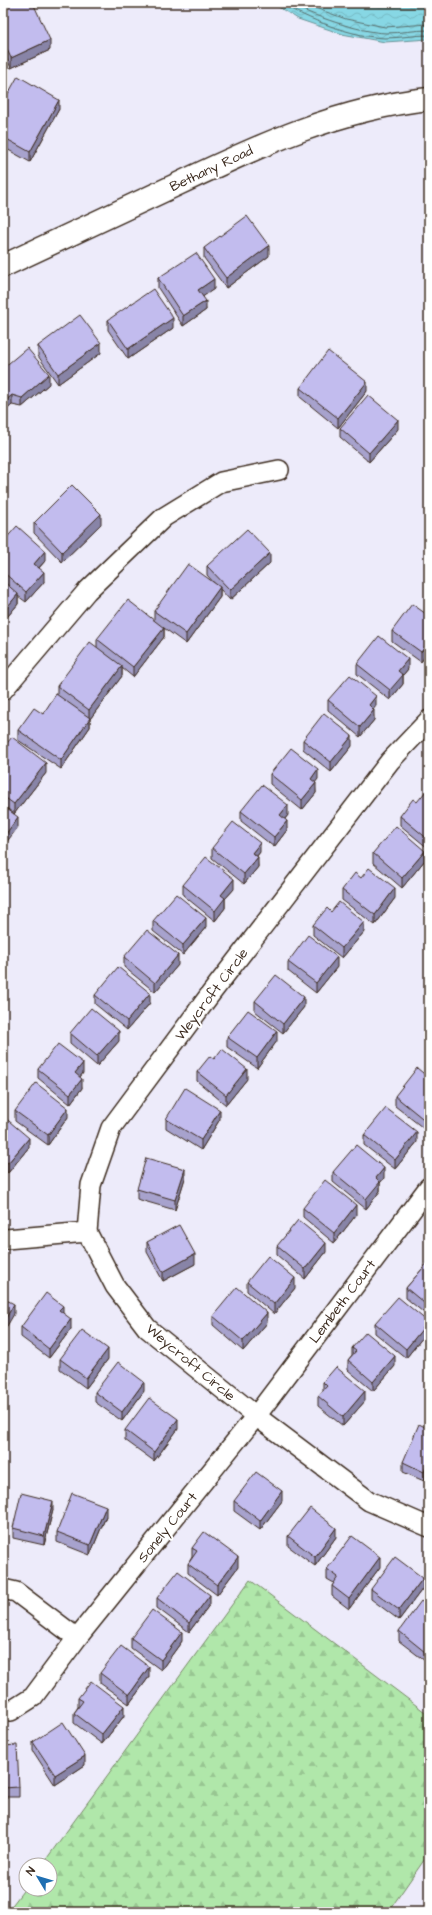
<svg xmlns="http://www.w3.org/2000/svg" width="432" height="1915" font-family="'Architects Daughter',sans-serif">
	<defs>
		<pattern id="forest-firs" width="22" height="20" patternUnits="userSpaceOnUse"><rect width="22" height="20" fill="#b0e7aa"/><path d="M5 1l3.5 6h-7zM16 11l3.5 6h-7z" fill="#98c692"/></pattern>
		<pattern id="water-waves" width="16" height="10" patternUnits="userSpaceOnUse"><rect width="16" height="10" fill="#87d7e4"/><path d="M0 5q4-4 8 0t8 0" fill="none" stroke="#75b9c3"/></pattern>
	</defs>
	<rect width="100%" height="100%" fill="#edebfa"/>
	<filter id="ink" filterUnits="userSpaceOnUse"><feTurbulence type="fractalNoise" baseFrequency=".025" numOctaves="2"/><feDisplacementMap in="SourceGraphic" scale="8" xChannelSelector="R" yChannelSelector="G"/><feConvolveMatrix kernelMatrix="1 2 1 2 8 2 1 2 1" color-interpolation-filters="sRGB"/></filter>
	<g filter="url(#ink)">
		<path fill="url(#forest-firs)" stroke="#768864" d="M250,1580L429,1715V1853L388,1912H7L26,1887V1889H50V1865H42Z"/>
		<path fill="url(#water-waves)" stroke="#699295" d="M272,3H429V39L385,42L342,34L298,19Z"/>
		<g fill="none" stroke-linecap="round" stroke-linejoin="round">
			<path stroke="#596f6d" stroke-width="1" d="M280,3C307,19 353,37 385,38C400,38 414,35 429,35
				M289,3C312,16 359,32 386,33C400,33 415,30 429,30
				M301,3L346,19L385,27L429,24"/>
			<defs>
				<path id="minor" d="M3,690L87,591L164,517L221,482L279,470
					M429,720L390,761L209,996L111,1128L91,1185L87,1232L115,1286L147,1328L256,1416L369,1501L429,1527
					M6,1239L87,1232
					M3,1589L16,1592L77,1638
					M3,1710L11,1711L33,1697L77,1638L256,1416L429,1187"/>
				<path id="tertiary" d="M3,266C61,239 120,211 178,184C258,146 340,108 429,99"/>
			</defs>
			<use href="#minor" stroke="#3b2a1e" stroke-width="22"/>
			<use href="#tertiary" stroke="#3b2a1e" stroke-width="25"/>
			<use href="#minor" stroke="#fff" stroke-width="19"/>
			<use href="#tertiary" stroke="#fff" stroke-width="22"/>
		</g>
		<path fill="#a7a2cd" stroke="#3b2a1e" d="M3,3L50,50L11,68L3,50Z
			M3,103L59,109L30,162L3,147Z
			M204,248L269,256L226,288L204,258Z
			M158,278L214,289L203,296L206,310L183,326L158,288Z
			M108,320L173,328L128,359L108,330Z
			M38,346L101,353L58,384L38,356Z
			M3,368L49,384L22,407L12,405L5,411L3,408Z
			M300,388L367,391L338,428L300,397Z
			M340,428L398,429L369,462L340,437Z
			M34,523L101,524L62,562L34,533Z
			M3,542L45,561L39,568L44,582L26,602L18,596V604L3,622Z
			M270,563L230,600L220,589V597L186,644L164,628V637L133,677L122,668V676L90,719V727L61,769L18,740V730L43,714L57,695V686L97,647V639L154,620V611L215,584L207,575V566Z
			M429,598V611L427,610V600Z
			M429,616V653L428,652L421,662L392,641V631Z
			M357,664L408,669L403,675V684L390,700L357,674Z
			M328,700L376,706L373,709L374,720L360,737L328,710Z
			M303,740L352,746L331,772L303,749Z
			M3,748L46,773L14,814L3,805Z
			M270,774L318,779L315,782L316,793L302,810L270,784Z
			M429,793V849L400,825V816Z
			M241,811L288,815L285,819L287,830L274,847L241,821Z
			M212,848L260,852L257,856L258,867L244,884L212,858Z
			M373,853L425,860L402,888L373,863Z
			M361,878L395,898L375,925L342,900V890Z
			M183,885L234,889L225,899V908L215,921L183,895Z
			M331,912L364,932L342,958L313,935V925Z
			M153,921L206,927L183,955L153,931Z
			M124,957L178,965L155,992L124,967Z
			M288,962L337,967L316,993L288,971Z
			M95,995L150,1003L127,1030L95,1004Z
			M255,1001L304,1007L283,1033L255,1011Z
			M70,1033L119,1041L97,1066L70,1043Z
			M227,1037L277,1041L257,1068L227,1047Z
			M429,1057V1071L427,1070V1060Z
			M214,1059L247,1079L226,1105L197,1081V1072Z
			M38,1069L83,1073L80,1077L82,1088L70,1104L38,1078Z
			M429,1078V1129L427,1131L395,1106V1096Z
			M15,1111L68,1117L48,1145L15,1121Z
			M3,1116L29,1147L8,1173L3,1169Z
			M166,1119H220L201,1150L166,1128Z
			M364,1135L417,1142L395,1169L364,1145Z
			M333,1172L384,1178L380,1183V1191L366,1209L333,1182Z
			M185,1178L175,1210L137,1199V1189Z
			M303,1208L356,1215L334,1243L303,1217Z
			M147,1242L195,1264L163,1281L147,1252Z
			M277,1246L326,1252L305,1279L277,1255Z
			M429,1261V1317L406,1298V1288Z
			M247,1282L295,1288L274,1314L247,1291Z
			M63,1313L71,1329L49,1358L21,1337V1327Z
			M213,1316L267,1323L243,1351L213,1325Z
			M375,1323L428,1331L406,1358L375,1333Z
			M352,1348L395,1366L373,1391L348,1370V1360L352,1355Z
			M60,1359H108L86,1388L60,1369Z
			M323,1382L365,1401L343,1426L318,1406V1396L323,1391Z
			M144,1391L122,1421L95,1402V1392Z
			M178,1429L154,1461L125,1440V1430Z
			M429,1429V1475L427,1474L424,1481L403,1472V1462Z
			M234,1501H282L260,1530L234,1511Z
			M53,1510L44,1545L13,1538V1528Z
			M106,1516L90,1555L57,1542V1532Z
			M288,1536L336,1537L315,1566L288,1546Z
			M192,1548L238,1567L217,1595L188,1573V1564L192,1557Z
			M380,1567L349,1609L332,1596V1586L334,1583L327,1579V1569Z
			M423,1588L399,1620L371,1599V1589Z
			M157,1598L210,1604L189,1632L157,1608Z
			M429,1607L425,1661L399,1641V1631Z
			M131,1638L182,1641L161,1670L131,1648Z
			M100,1673L149,1677L129,1704L100,1683Z
			M78,1698L124,1716L102,1744L74,1723V1713L78,1707Z
			M33,1742L85,1765L55,1785L33,1751Z
			M3,1746L19,1787V1797H3Z"/>
		<path fill="#8884a7" stroke="#3b2a1e" d="M50,40V50L11,68V58Z
			M59,100V109L30,162V152Z
			M269,246V256L226,288V278Z
			M214,279V289L198,300V290Z
			M206,301V310L183,326V316Z
			M173,318V328L128,359V349Z
			M101,343V353L58,384V374Z
			M49,374V384L22,407V398Z
			M367,382V391L338,428V418Z
			M12,395V405L5,411V401Z
			M398,420V429L369,462V453Z
			M101,514V524L62,562V552Z
			M45,551V561L34,573V564Z
			M270,553V563L230,600V590Z
			M44,572V582L26,602V592Z
			M220,587V597L186,644V634Z
			M18,594V604L3,622V612Z
			M164,628V637L133,677V667Z
			M428,643V652L421,662V652Z
			M408,659V669L403,675V684L390,700V690L398,671Z
			M122,666V676L90,719V727L61,769V760L89,719V710Z
			M376,696V706L369,715V705Z
			M374,710V720L360,737V727Z
			M352,736V746L331,772V762Z
			M46,763V773L14,814V804Z
			M318,769V779L311,788V779Z
			M316,783V793L302,810V800Z
			M288,805V815L280,825V815Z
			M18,817V827L3,847V838Z
			M287,821V830L274,847V837Z
			M260,843V852L252,862V853Z
			M425,851V860L402,888V878Z
			M258,857V867L244,884V874Z
			M234,879V889L225,899V908L215,921V911L221,895Z
			M395,888V898L375,925V915Z
			M206,918V927L183,955V945Z
			M364,922V932L342,958V948Z
			M178,955V965L155,992V983Z
			M337,957V967L316,993V983Z
			M150,993V1003L127,1030V1021Z
			M304,997V1007L283,1033V1024Z
			M119,1031V1041L97,1066V1056Z
			M277,1031V1041L257,1068V1058Z
			M83,1063V1073L75,1083V1073Z
			M247,1069V1079L226,1105V1095Z
			M82,1079V1088L70,1104V1094Z
			M68,1108V1117L48,1145V1135Z
			M220,1110V1119L201,1150V1140Z
			M429,1119V1129L427,1131V1122Z
			M417,1132V1142L395,1169V1160Z
			M29,1138V1147L8,1173V1163Z
			M384,1168V1178L380,1183V1191L366,1209V1199L376,1178Z
			M185,1169V1178L175,1210V1200Z
			M356,1205V1215L334,1243V1233Z
			M326,1243V1252L305,1279V1269Z
			M195,1254V1264L163,1281V1272Z
			M295,1278V1288L274,1314V1304Z
			M14,1304V1314L3,1333V1323Z
			M63,1306V1315L59,1310Z
			M267,1313V1323L243,1351V1341Z
			M71,1319V1329L49,1358V1349Z
			M428,1322V1331L406,1358V1349Z
			M108,1349V1359L86,1388V1378Z
			M395,1356V1366L373,1391V1382Z
			M144,1382V1391L122,1421V1412Z
			M365,1391V1401L343,1426V1417Z
			M178,1419V1429L154,1461V1452Z
			M427,1464V1474L424,1481V1472Z
			M282,1491V1501L260,1530V1521Z
			M53,1501V1510L44,1545V1536Z
			M106,1506V1516L90,1555V1545Z
			M336,1528V1537L315,1566V1557Z
			M238,1557V1567L217,1595V1585Z
			M380,1557V1567L349,1609V1599Z
			M423,1578V1588L399,1620V1610Z
			M210,1595V1604L189,1632V1623Z
			M182,1632V1641L161,1670V1660Z
			M429,1647V1656L425,1661V1652Z
			M149,1667V1677L129,1704V1695Z
			M124,1706V1716L102,1744V1734Z
			M85,1756V1765L55,1785V1775Z"/>
		<path fill="#c2bcee" stroke="#3b2a1e" d="M3,3H33L50,40L11,58L3,41Z
			M18,76L59,100L30,152L3,137V103Z
			M247,216L269,246L226,278L204,248Z
			M196,253L214,279L198,290L206,301L183,316L158,278Z
			M153,289L173,318L128,349L108,320Z
			M80,315L101,343L58,374L38,346Z
			M27,348L49,374L22,398L12,395L5,401L3,399V368Z
			M328,351L367,382L338,418L300,388Z
			M368,395L398,420L369,453L340,428Z
			M72,485L101,514L62,552L34,523Z
			M17,526L45,551L34,564L44,572L26,592L3,572V542Z
			M247,529L270,553L230,590L207,566Z
			M188,564L220,587L186,634L154,611Z
			M3,581L18,594L3,612Z
			M128,600L164,628L133,667L97,639Z
			M412,604L429,616V643H428L421,652L392,631Z
			M379,636L408,659L398,671L403,675L390,690L357,664Z
			M90,642L122,666L89,710L57,686Z
			M350,675L376,696L369,705L374,710L360,727L328,700Z
			M56,694L90,718L61,760L18,730L34,708L43,714Z
			M324,713L352,736L331,762L303,740Z
			M12,737L46,763L14,804L3,796V748Z
			M291,748L318,769L311,779L316,783L302,800L270,774Z
			M262,785L288,805L280,815L287,821L274,837L241,811Z
			M426,791L429,793V840L400,816L413,799L417,802Z
			M3,806L18,817L3,838Z
			M233,822L260,843L252,853L258,857L244,874L212,848Z
			M396,826L425,851L402,878L373,853Z
			M206,857L234,879L221,895L225,898L215,911L183,885Z
			M369,868L395,888L375,915L342,890L355,873L361,878Z
			M176,894L206,918L183,945L153,921Z
			M339,902L364,922L342,948L313,925L327,908L331,912Z
			M147,930L178,955L155,983L124,957Z
			M308,935L337,957L316,983L288,962Z
			M118,967L150,993L127,1021L95,995Z
			M276,975L304,997L283,1024L255,1001Z
			M91,1008L119,1031L97,1056L70,1033Z
			M248,1010L277,1031L257,1058L227,1037Z
			M58,1044L83,1063L75,1073L82,1079L70,1094L38,1069Z
			M222,1049L247,1069L226,1095L197,1072L210,1056L214,1059Z
			M417,1068L429,1078V1119L427,1122L395,1096Z
			M36,1083L68,1108L48,1135L15,1111Z
			M185,1088L220,1110L201,1140L166,1119Z
			M386,1108L417,1132L395,1160L364,1135Z
			M3,1116L29,1138L8,1163L3,1160Z
			M356,1145L384,1168L376,1178L380,1182L366,1199L333,1172Z
			M146,1158L185,1169L175,1200L137,1189Z
			M325,1180L356,1205L334,1233L303,1208Z
			M298,1220L326,1243L305,1269L277,1246Z
			M179,1225L195,1254L163,1272L147,1242Z
			M268,1256L295,1278L274,1304L247,1282Z
			M429,1261V1307L406,1288Z
			M237,1287L267,1313L243,1341L213,1316Z
			M46,1293L63,1306L59,1310L71,1319L49,1349L21,1327Z
			M398,1297L428,1322L406,1349L375,1323Z
			M3,1298L14,1304L3,1323Z
			M82,1330L108,1349L86,1378L60,1359Z
			M366,1332L395,1356L373,1382L348,1360L356,1351L352,1348Z
			M118,1362L144,1382L122,1412L95,1392Z
			M336,1367L365,1391L343,1417L318,1396L327,1386L323,1382Z
			M149,1398L178,1419L154,1452L125,1430Z
			M419,1424L429,1429V1465L427,1464L424,1472L403,1462Z
			M256,1472L282,1491L260,1521L234,1501Z
			M21,1493L53,1501L44,1536L13,1528Z
			M72,1493L106,1506L90,1545L57,1532Z
			M310,1508L336,1528L315,1557L288,1536Z
			M204,1532L238,1557L217,1585L188,1564L197,1551L192,1548Z
			M352,1536L380,1557L349,1599L332,1586L338,1577L327,1569Z
			M395,1557L423,1578L399,1610L371,1589Z
			M178,1571L210,1595L189,1623L157,1598Z
			M421,1601L429,1607V1647L425,1652L399,1631Z
			M152,1610L182,1632L161,1660L131,1638Z
			M121,1646L149,1667L129,1695L100,1673Z
			M91,1681L124,1706L102,1734L74,1713L83,1701L78,1698Z
			M63,1722L85,1756L55,1775L33,1742Z
			M17,1745L19,1787L3,1788V1746Z"/>
	</g>
	<g text-anchor="middle" stroke-width="4" stroke-linejoin="round" paint-order="stroke">
		<g font-size="14" fill="#3b2a1e" stroke="#fff">
			<text transform="translate(211 168) rotate(-25)" y="5">Bethany Road</text>
			<text transform="translate(211 994) rotate(-53)" y="5">Weycroft Circle</text>
			<text transform="translate(342 1301) rotate(-53)" y="5">Lembeth Court</text>
			<text transform="translate(191 1362) rotate(40)" y="5">Weycroft Circle</text>
			<text transform="translate(167 1527) rotate(-51)" y="5">Sonely Court</text>
		</g>
	</g>
	<rect width="432" height="1915" fill="none" stroke="#fff" stroke-width="16"/>
	<rect x="8" y="8" width="416" height="1899" fill="none" stroke="#3b2a1e" stroke-width="1.5" filter="url(#ink)"/>
	<g transform="translate(38 1877) rotate(308)"><circle r="19" fill="#ffffff" stroke="#b1aaa5"/>
	<path d="M0-3L7 15L0 10L-7 15Z" fill="#1f6fb2"/>
	<text y="-6" font-size="11" font-weight="bold" text-anchor="middle" fill="#3b2a1e">N</text>
	</g>
</svg>
